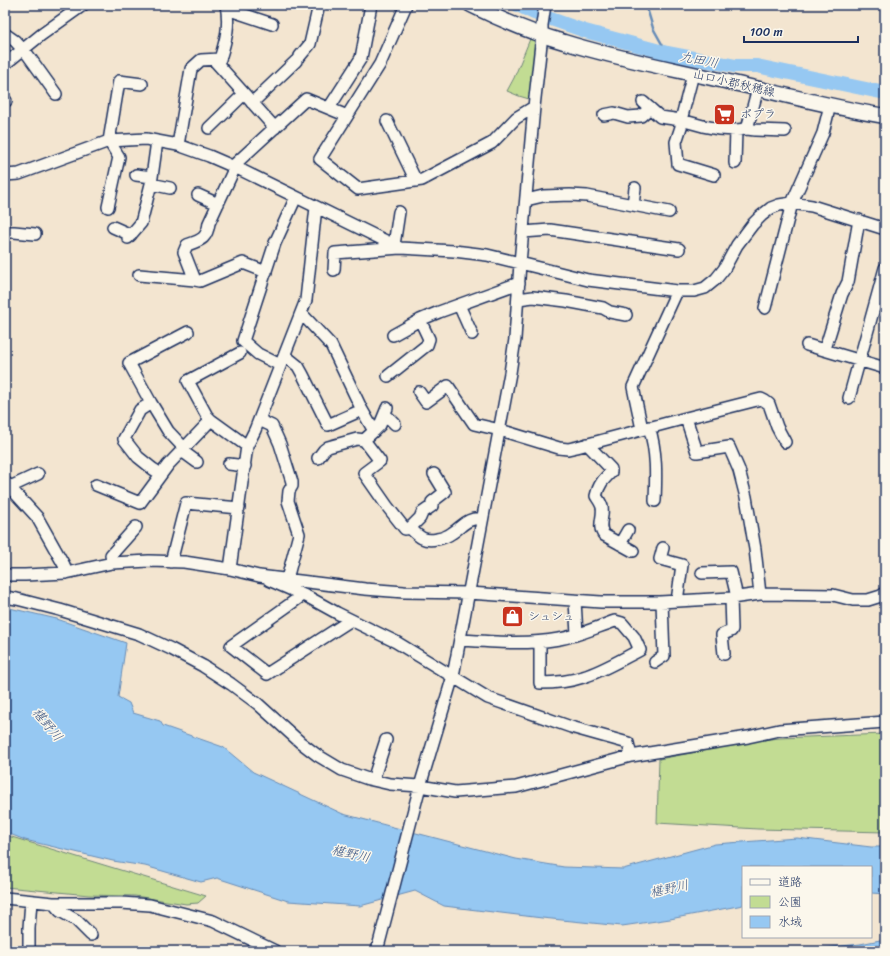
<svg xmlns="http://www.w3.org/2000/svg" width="890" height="956" font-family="Sriracha,'Klee One',sans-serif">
	<rect width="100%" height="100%" fill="#f3e5d0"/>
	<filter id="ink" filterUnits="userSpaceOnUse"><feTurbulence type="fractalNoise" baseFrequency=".025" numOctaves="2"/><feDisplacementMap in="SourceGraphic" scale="8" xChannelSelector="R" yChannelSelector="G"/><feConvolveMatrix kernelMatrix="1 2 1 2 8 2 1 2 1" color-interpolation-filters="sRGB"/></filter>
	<g filter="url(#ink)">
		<path fill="#c2dc93" stroke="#6e8678" d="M530,39L539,41L534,78L529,99L519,96L507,91L514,78Z
			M885,734V832L758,829L657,823L659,759L762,740L780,738Z
			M5,835L206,896L198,903L186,904L135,896L89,895L5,887Z"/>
		<path fill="#96c8f2" stroke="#658bb7" d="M5,607L57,619L126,643L118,697L129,703L133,713L160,721L163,726L223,747L253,772L343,814L516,859L564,867L623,869L715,844L797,838L871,847H885V894L871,893V867H743V905L670,919L622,926L542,918L444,906L415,891L360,906L288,901L217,878L201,882L145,866L113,861L25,840L5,832Z
			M885,939V951H796L860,944Z"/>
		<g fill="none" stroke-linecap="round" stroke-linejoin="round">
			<path stroke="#658bb7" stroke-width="2.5" d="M646,5L653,28L667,53"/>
			<path stroke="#96c8f2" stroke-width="14" d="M518,5L534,13L585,31L667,53L735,66H757L885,93"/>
			<defs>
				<path id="minor" d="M406,5L380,64L320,159L358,189L422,180L492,143L516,118L534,107
					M227,9L272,24
					M5,34L15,41L28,55L56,94
					M300,56L310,44L319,5
					M214,60L275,128
					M5,64L41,35L83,5
					M693,74L681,120V127L676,142L678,164L714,175
					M5,100L6,101
					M643,102L660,117L681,120L703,126L719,129L736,130L747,129L758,88
					M252,103L296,61
					M329,108L361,58L371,5
					M604,115L614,113L628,117L641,116L650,108
					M387,121L416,181
					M209,128L244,94
					M747,129L755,130L785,131
					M178,145L191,69L201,60L220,59C226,40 230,25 226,5
					M735,163L736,130
					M233,166L306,99L345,115
					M5,175L19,174L109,141L146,139L178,145L209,156L239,169L400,248L454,251L487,255L520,263L588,280L677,291H694L705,288L716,279L724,269L737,245L753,224L761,216L771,208L779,205L792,203L812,206L885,229
					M136,175L152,177
					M151,184L170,188
					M198,195L218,204
					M526,200L543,196L570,195L587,196L669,212
					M633,205L635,188
					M108,207L119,157L109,141L119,81L142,84
					M113,227L131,235
					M5,232H14L35,234
					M523,232L550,230L679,249
					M128,238L141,223L151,184L157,141
					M394,245L399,212
					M334,270L335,253L400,248
					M139,275L195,280L184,252L187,245C201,240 207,239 209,223L235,167
					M195,280L200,281L243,263L266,272
					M518,299L533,297L566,301L603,308L610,312L626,315
					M459,305L472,334
					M765,308L792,203L823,133L830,105
					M393,335L420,320L439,312L519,283
					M807,345L885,368
					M825,349L842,294L848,282L859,220
					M240,353L188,381L207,416L211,420L247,446
					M284,357L288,358L298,366L303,375L328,425L362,410L331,345L301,313
					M281,364H278L258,354L243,341L275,243L296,197
					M388,376L427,345L429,339L420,320
					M419,392L426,402L448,386L474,424L500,430L559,448L568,449L577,447L686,418L697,452L729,447L739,470L746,497L755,549L760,594
					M849,398L885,268
					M151,403L140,410L124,439L138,457L153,469L161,474
					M362,410L374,431L364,440L380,461L364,473L387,506L405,529L410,528
					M385,414L395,424
					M686,418L761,399L765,401L769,404L777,427L785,442
					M259,420L272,426L280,444L292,482V486L289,491L288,501L299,534L287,579
					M649,427C657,452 656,476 655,501
					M642,429L633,387L677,291
					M374,431L380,425L387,408
					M587,444L611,469V472C603,480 599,484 596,496C598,499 601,503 602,507C604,517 597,526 604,535L633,551
					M184,448L168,431L151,403L129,363L188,332
					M182,451L197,462
					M318,458L324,450L328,447L357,439L364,440
					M229,464L245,466
					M434,474L445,492L432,502V506L422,513L420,518L410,528C419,537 424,542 437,539C443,538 448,536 452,533C463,526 467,517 482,519
					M5,482L37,517L64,565L66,573
					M96,485L140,503L168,465L211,420
					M10,487L38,474
					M620,544L628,530
					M663,548L660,559L682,565L677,601
					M171,562L186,503L239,508
					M112,563L111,555L136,527
					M230,569L247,446L255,430L306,300L316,207
					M702,573L731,572L737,597
					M5,575H25L66,573L112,563L149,561L184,562L230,569L259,576L365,589L404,592L469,593L601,602H660L731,598L760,594L833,595L853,600H868L881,596L885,593
					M269,580L308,597L337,613L396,642L488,698L571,727L628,743L631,756
					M303,595L231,646L267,674L351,620
					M5,597L17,599L60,610L139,634L171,649L203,666L231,684L258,704L300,742L317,755L342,770L368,779L390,784L420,786L455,792L516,787L631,756L748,737L779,730L885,722
					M575,601L577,634
					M460,640C493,642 527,645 559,639C578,636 597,627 615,621L622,623L634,637L640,650C622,659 603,671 583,677C571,681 553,683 540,683V642
					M724,654L722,635L726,633L731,631L732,629L731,598
					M655,662L664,656L662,602
					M373,780L386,740
					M5,898L53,903H121L150,905L213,921L275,951
					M53,903L60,911L76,920L91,935
					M29,951V928L31,901
					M377,951L420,786L453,676L510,373L515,339L520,263L534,107L542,35V25L545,5"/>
				<path id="major" d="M471,5C501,20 532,33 564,42C615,58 668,68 720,80C775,92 829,107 885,116"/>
			</defs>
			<use href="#minor" stroke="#1b2f5e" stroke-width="14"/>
			<use href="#major" stroke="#1b2f5e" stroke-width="17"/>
			<use href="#minor" stroke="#fbf7ec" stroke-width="11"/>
			<use href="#major" stroke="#fbf7ec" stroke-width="14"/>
		</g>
	</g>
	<defs>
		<symbol id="supermarket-square" viewBox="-11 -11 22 22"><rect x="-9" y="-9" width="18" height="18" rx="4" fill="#c8321e" stroke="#fbf7ec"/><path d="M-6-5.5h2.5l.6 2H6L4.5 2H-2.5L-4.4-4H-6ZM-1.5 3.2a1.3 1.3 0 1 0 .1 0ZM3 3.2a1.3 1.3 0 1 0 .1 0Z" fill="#fff"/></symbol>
		<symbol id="shop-square" viewBox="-11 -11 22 22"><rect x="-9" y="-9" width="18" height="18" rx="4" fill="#c8321e" stroke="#fbf7ec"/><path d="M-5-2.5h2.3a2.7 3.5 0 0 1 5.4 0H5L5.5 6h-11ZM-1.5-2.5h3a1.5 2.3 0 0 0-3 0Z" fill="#fff"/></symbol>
	</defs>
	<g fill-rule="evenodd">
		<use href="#supermarket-square" x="712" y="102" width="25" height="25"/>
		<use href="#shop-square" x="500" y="604" width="25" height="25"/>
	</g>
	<g text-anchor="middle" stroke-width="3" stroke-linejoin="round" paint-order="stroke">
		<g font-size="12" fill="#1b2f5e" stroke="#fbf7ec">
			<text transform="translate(734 83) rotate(13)" y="4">山口小郡秋穂線</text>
		</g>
		<g font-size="12" fill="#1b2f5e" stroke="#fbf7ec" text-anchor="start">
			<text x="740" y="118">ポプラ</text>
			<text x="528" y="620">シュシュ</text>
		</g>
		<g font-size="13" font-style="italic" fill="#3a5583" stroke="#fbf7ec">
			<text transform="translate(699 59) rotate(11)" y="5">九田川</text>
			<text transform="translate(48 724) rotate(50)" y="5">椹野川</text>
			<text transform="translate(351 853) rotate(13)" y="5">椹野川</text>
			<text transform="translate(669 888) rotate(-12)" y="5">椹野川</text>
		</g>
	</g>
	<rect width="890" height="956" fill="none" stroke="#fbf7ec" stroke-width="20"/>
	<rect x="10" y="10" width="870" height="936" fill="none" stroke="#1b2f5e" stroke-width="1.5" filter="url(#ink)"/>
	<rect x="742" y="866" width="130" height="72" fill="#fbf7ec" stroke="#a1a7b3"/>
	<rect x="750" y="879" width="20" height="6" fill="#fbf7ec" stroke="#a1a7b3"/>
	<text x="778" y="886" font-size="12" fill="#1b2f5e">道路</text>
	<rect x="750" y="896" width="20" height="12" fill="#c2dc93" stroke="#a1a7b3"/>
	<text x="778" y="906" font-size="12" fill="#1b2f5e">公園</text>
	<rect x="750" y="916" width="20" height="12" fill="#96c8f2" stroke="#a1a7b3"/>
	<text x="778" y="926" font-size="12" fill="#1b2f5e">水域</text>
	<path d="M744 36v6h114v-6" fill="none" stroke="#1b2f5e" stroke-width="2"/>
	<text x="750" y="36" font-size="12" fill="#1b2f5e" stroke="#fbf7ec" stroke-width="3" paint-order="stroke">100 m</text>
</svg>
